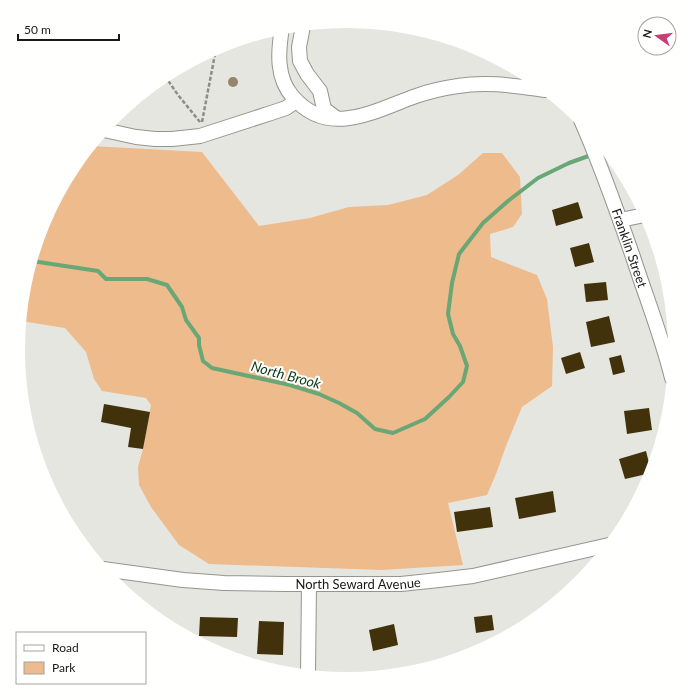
<svg xmlns="http://www.w3.org/2000/svg" width="693" height="700" font-family="Lato,sans-serif">
	<rect width="100%" height="100%" fill="#e6e6e0"/>
	<path fill="#eebb8c" d="M91,146L202,152L259,226L310,218L349,207L388,205L427,195L458,175L483,153H502L520,177L522,214L513,227L490,234L491,257L537,275L547,299L553,347L552,386L522,407L506,446L496,474L487,495L448,503L463,565L382,570L209,564L179,545L151,507L139,485L138,467L143,449L151,405L146,398L102,391L94,379L86,352L65,328L21,321L24,286L43,224L73,167Z"/>
	<g fill="none" stroke-linecap="round" stroke-linejoin="round">
		<path stroke="#6aa776" stroke-width="4" d="M32,261L98,271L106,279H147L167,285L182,307L186,320L199,338V345L203,361L212,368L290,385L319,394L339,403L357,413L375,429L393,433L425,419L449,397L463,382L467,366L460,346L453,334L448,314L452,283L459,254L483,223L508,201L538,178L569,163L605,150"/>
	</g>
	<path fill="#41320c" d="M578,202L583,218L556,226L552,210Z
		M589,243L594,262L575,267L570,248Z
		M606,282L608,300L586,302L584,284Z
		M609,316L615,342L591,347L586,322Z
		M580,352L585,368L566,374L561,358Z
		M621,355L625,372L613,375L609,358Z
		M104,404L150,412L143,449L128,447L131,428L101,422Z
		M649,408L652,430L627,434L624,411Z
		M646,451L651,471V473L625,479L619,459Z
		M553,491L556,512L519,519L515,498Z
		M490,507L493,527L457,532L454,512Z
		M492,615L494,630L476,633L474,617Z
		M200,617L238,618L237,637L199,636Z
		M259,621L284,622L283,655L257,654Z
		M394,624L398,645L373,651L369,630Z
		M336,674H353V678H336Z"/>
	<g fill="none" stroke-linecap="round" stroke-linejoin="round">
		<defs>
			<g id="minor">
				<path d="M303,26L299,47L300,61L307,74L320,91L324,109L336,118"/>
				<path d="M282,28C278,52 276,78 293,97C329,139 376,110 416,96C430,91 444,88 458,86C487,81 516,86 545,90"/>
				<path id="s1" d="M581,120C601,165 617,211 633,257C646,297 662,337 672,378"/>
				<path d="M104,130L136,137L155,139H172L200,136L271,113L286,108L296,101"/>
				<path d="M620,220L645,215"/>
				<path id="s2" d="M103,569L183,580L224,583L286,584H401L439,580L473,576L609,545"/>
				<path d="M308,675L309,584"/>
			</g>
		</defs>
		<use href="#minor" stroke="#95958f" stroke-width="16"/>
		<path stroke="#8c8c88" stroke-width="2.5" stroke-dasharray="4 2" stroke-linecap="butt" d="M165,76L178,95L200,122
			M202,122L216,49"/>
		<use href="#minor" stroke="#fff" stroke-width="14"/>
	</g>
	<circle fill="#978469" cx="233" cy="82" r="5"/>
	<g text-anchor="middle" stroke-width="4" stroke-linejoin="round" paint-order="stroke">
		<g font-size="13" fill="#191917" stroke="#fffffe">
			<text dy="5" stroke="none"><textPath href="#s1" startOffset="137">Franklin Street</textPath></text>
			<text dy="5" stroke="none"><textPath href="#s2" startOffset="256">North Seward Avenue</textPath></text>
		</g>
		<g font-size="14" font-style="italic" fill="#093818" stroke="#fffffe">
			<text transform="translate(286 375) rotate(15)" y="5">North Brook</text>
		</g>
	</g>
	<path d="M0 0H693V700H0ZM346 28H347A321 321 0 0 1 668 349V351A321 321 0 0 1 347 672H346A321 321 0 0 1 25 351V349A321 321 0 0 1 346 28Z" fill="#fffffe" fill-rule="evenodd"/>
	<rect x="16" y="632" width="130" height="52" fill="#fffffe" stroke="#a3a3a2"/>
	<rect x="24" y="645" width="20" height="6" fill="#ffffff" stroke="#a3a3a2"/>
	<text x="52" y="652" font-size="12" fill="#191917">Road</text>
	<rect x="24" y="662" width="20" height="12" fill="#eebb8c" stroke="#a3a3a2"/>
	<text x="52" y="672" font-size="12" fill="#191917">Park</text>
	<g transform="translate(657 36) rotate(284)"><circle r="19" fill="#fffffe" stroke="#a3a3a2"/>
	<path d="M0-3L7 15L0 10L-7 15Z" fill="#c83d74"/>
	<text y="-6" font-size="11" font-weight="bold" text-anchor="middle" fill="#191917">N</text>
	</g>
	<path d="M18 34v6h101v-6" fill="none" stroke="#191917" stroke-width="2"/>
	<text x="24" y="34" font-size="12" fill="#191917" stroke="#fffffe" stroke-width="3" paint-order="stroke">50 m</text>
</svg>
